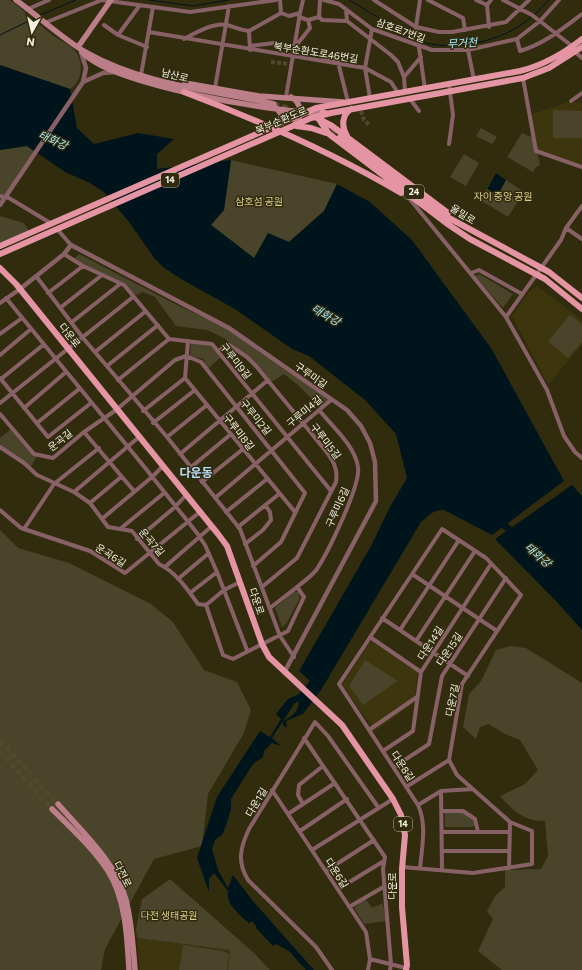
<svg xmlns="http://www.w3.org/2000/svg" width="582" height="970" font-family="Commissioner,'Noto Sans KR',sans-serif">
	<rect width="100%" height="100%" fill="#322c0e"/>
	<path fill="#3c350e" d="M571,101L582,103V167L536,151L530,115Z
		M537,286L582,320V344L548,385L512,316L529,292Z
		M371,640L418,672L414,703L375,731L342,685Z
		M137,938L230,950L228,970H140Z"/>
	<path fill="#49442a" d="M0,0C3,0 7,0 9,0C15,2 43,28 50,33C57,40 69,43 75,51C84,61 83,82 70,89L0,65Z
		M553,110L582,111V138H553Z
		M481,128L497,137L492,144L476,136Z
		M522,133L534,138L540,165L536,167L533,172L507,157Z
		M26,146L34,151L0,201V150Z
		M464,154L479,163L466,186L450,177Z
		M231,160L337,184L324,211L289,242L254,258L211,225L224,210Z
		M496,173L524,192L508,217L480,200Z
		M0,216L24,223L29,231L0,243Z
		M79,254L177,305L234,331L331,400L321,408L298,385L284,374L271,382L251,361L233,348L224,338L207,330L176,326L155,297L143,292L136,295L113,280L73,260Z
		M479,274L513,294L503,308L475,276Z
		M570,315L582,324V342L568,358L548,341Z
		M191,342L210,345L221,357L209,368L205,367L204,359L190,356Z
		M11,429L37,456L30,468L0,446V438Z
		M0,530L18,548L69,563L151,604L173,622L204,670L237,682L251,710L244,733L208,794L202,846L154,859L105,949L101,970H0Z
		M294,591L298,592L300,598L286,624L282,627L275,608Z
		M511,646L526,648L582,683V970H502L478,951L493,919L487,911L496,895L505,887V870L541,869L548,856L545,821C523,821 514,811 500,796L525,784L538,770L520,740L505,734L488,724L480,727L476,739L463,727L469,694L481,681L496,650Z
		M365,660L398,681L363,705L349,686Z
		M445,812C459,812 468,811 476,824L473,827H445Z
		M170,879L254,953L270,970H228L230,950L137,938L136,929L142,899Z
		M365,898L372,908L383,903L386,921L364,924L354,908Z
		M183,945L222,951L229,954L227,970H179Z"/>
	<path fill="#00141b" d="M0,65L70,89L77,128L94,144L138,133L174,139L157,154V169L231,160L224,210L211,225L254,258L268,233L289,242L324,211L337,184L370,202L412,240L491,348L564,481L492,535L444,510C433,509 429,516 421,522L321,690L303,714L286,721L287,728L283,725V721C293,716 298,712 299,701L294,704L272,738L281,746L272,743L264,751L263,757L253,764L231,799V810L223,834L215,840L212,849L218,870L228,888L233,875L252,900L314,970H306L289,951L276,944L273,946L256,928V926L253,922H250V924C241,916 225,904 228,891L214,873L209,879V892L197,858L211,815L217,797L260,731L270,737L281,719L276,714L288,699L299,694L310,681L299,671L371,546L390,507L407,478L396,434L365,400L309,356L292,349L235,309L181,279L163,267L155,259L129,222L104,192L90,183L65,172L27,146L0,150Z
		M496,173L506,180L498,195L487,189Z
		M572,485L582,496V630L556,601L495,539Z"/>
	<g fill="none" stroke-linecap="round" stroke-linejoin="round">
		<path stroke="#00141b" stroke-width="1" d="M149,0L193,6L229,0
			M349,0L416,40
			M40,15L76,0
			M534,15L549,0
			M0,35L35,18
			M419,41C452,53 506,41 531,17"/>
		<path stroke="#00141b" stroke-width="7" d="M498,520L516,535"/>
		<path stroke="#4f4a2e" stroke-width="4" stroke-dasharray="4 2" stroke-linecap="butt" d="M271,62L289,64
			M361,111L364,120L370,126"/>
		<path stroke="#4f4a2e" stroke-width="5.5" stroke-dasharray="5.5 3" stroke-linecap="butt" d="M274,104L289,109
			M324,126L340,137
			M0,741L58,804
			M0,751L52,809"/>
		<path stroke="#886167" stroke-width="4" d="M280,0L281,13L289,16L300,13
			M324,0L339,4L372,29L432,50H468L517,39L540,21L559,0
			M374,0L416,27L439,32H452L506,22L529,0
			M420,0L416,27L425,89
			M428,0L463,18L465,30
			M476,0L487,5L489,27
			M503,0L532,15L572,46
			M487,5L491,0
			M28,9L49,0
			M346,9L347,21
			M299,17L308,20L319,17L322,20L347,21L391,55L398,62L404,77L405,92
			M319,17L320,0
			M308,20L310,28L295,47L338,62L348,102
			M47,22L102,0L190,12L276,0
			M104,25L118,35L147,47
			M149,32L365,68L391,82L398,93
			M118,35L140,5
			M184,39C195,33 214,22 227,25C235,27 240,30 249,31
			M517,39L520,51C544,44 562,29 582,14
			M250,46L274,43L295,47
			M250,50L249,31L281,13
			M468,50L474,80
			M575,52L582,58
			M141,75L153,7
			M404,77L421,57
			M523,78L536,151L582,167
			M215,88L229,6
			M286,97L300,13L303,0
			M370,98L365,68L372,29
			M410,99L419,111
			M571,101L582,93
			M449,144L453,115L449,84
			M0,196L9,198L52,224
			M409,198L506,317L547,390L564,436L575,452L582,458
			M566,228L582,239
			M57,229L71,245
			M64,254L83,266L124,285L169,339L212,344L331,491
			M471,273L479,270L522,294
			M36,276L83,338L167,437L240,529L280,636L294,657
			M48,293L83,266
			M6,298L142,464L197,533L205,545L217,572L247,650
			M0,303L20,289
			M60,308L102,275
			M506,317L561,240L566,228L582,206
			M72,322L120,284
			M0,334L22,318
			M188,341L185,378L295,512
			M219,351L226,345H229L247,357L256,366L325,450C333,460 338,468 336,482L297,558L262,587
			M95,352L146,311
			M0,355L31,329
			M107,366L158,325
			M0,378L48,437L91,403
			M1,379L43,345
			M118,380L169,339
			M0,403L133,297
			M24,408L66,372
			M143,411L185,378
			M0,414L34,454L53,458L84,432L116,410L175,360L186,356L201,362L305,493L281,542L253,566
			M37,423L79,389
			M153,423L195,390
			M84,432L134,491
			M167,437L207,405
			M0,447L24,463L37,475L74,492L90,503L108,527L132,531L159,564C176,572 187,589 198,604L206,605L223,655L233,659L288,631L304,597L297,587C303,582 312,576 317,569C328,552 361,485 358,467C355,446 332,426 319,410
			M180,454L268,380
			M190,468L231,434
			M202,482L243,449
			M74,492L139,437
			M215,498L331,400
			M90,503L121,477
			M0,510L21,528L90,551L125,573L201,511
			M226,512L267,479
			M103,518L152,477L163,466
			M238,527L279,494
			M24,529L54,484L99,448
			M120,529L164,493
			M137,539L175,507L187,494
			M245,544L263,530L271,520L270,512L265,505
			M166,566L212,526
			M412,574L497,631
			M178,579L209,553
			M190,593L217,572
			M206,605L224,590L240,582
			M270,608L297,587
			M382,618L468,676
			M400,630L459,540
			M370,637L421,672
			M416,641L475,551
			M369,730L417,697
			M304,738L385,857L383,869L391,964L390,970
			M383,751L413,731L421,672L491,564
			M394,767L429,744L442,676L506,578
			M406,787L449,760
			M272,790L366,932L370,959L368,970
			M441,791L442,870
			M303,804L298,795L299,785L323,766
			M418,805L441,791L473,789
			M442,811H463L475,819L478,832
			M288,814L335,783
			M300,831L347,799
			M442,832H509
			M312,850L393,799
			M442,851H509
			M402,867L473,873L532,864V831L510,822L457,775L449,760L462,684L521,595L486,558L442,529L339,684L418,805C427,824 422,847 420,868
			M509,868L510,822
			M326,871L374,840
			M338,889L384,861
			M349,907L385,886
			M370,959L406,968
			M332,970L316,947L248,880C237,862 240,848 249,829L315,722L328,736L378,807"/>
		<path stroke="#886167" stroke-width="4.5" d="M83,82L103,73L115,72
			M0,205L83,82L86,68L81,52
			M20,289L64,254L71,245L229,328L347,410L361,426L370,443L375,462L376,501L285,671"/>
		<path stroke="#bc7e89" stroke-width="5.5" d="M16,0C38,16 64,40 87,53C144,85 211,90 274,104
			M78,47L111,0
			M82,52C111,85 281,114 327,113
			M185,83L259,96L343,102
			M291,97C302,103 303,117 294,125
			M276,108L282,115L279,123
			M58,804C83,833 116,862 126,900C132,923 133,947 135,970
			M52,809C71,828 93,848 108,871C126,900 127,937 129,970"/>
		<path stroke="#e594a3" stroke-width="6" d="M184,92C258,120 333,153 401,193
			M323,112L320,121L329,134L449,225L470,239L545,279L582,309
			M317,118L332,126L448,213
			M296,126L311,128L326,133
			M347,136C341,126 342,115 351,109
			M340,137L449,218L549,272L582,298
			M0,246L316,108L520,71C544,65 563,54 582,39
			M0,254L311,118L331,113L523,78L549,68L582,47
			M0,268L16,284L218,534L227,546L262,644L269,657L342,725L393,799L401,815L405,835L402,869V907L407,965L406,970"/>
	</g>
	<g text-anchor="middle" stroke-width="3" stroke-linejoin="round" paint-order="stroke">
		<g fill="#322c0e" stroke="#bab6a1" stroke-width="1">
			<rect x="161" y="173" width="18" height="14" rx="3"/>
			<rect x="404" y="185" width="20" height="14" rx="3"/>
			<rect x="394" y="817" width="18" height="14" rx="3"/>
		</g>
		<g font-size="9" font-weight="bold" fill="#f4f1e0">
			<text x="170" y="183">14</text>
			<text x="414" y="195">24</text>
			<text x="403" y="827">14</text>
		</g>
		<g font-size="10" fill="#f4f1e0" stroke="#322c0e">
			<text transform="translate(401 30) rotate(20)" y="4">삼호로7번길</text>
			<text transform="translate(316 52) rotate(9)" y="4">북부순환도로46번길</text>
			<text transform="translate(175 75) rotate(13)" y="4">남산로</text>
			<text transform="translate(281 120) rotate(-23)" y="4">북부순환도로</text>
			<text transform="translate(463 214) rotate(32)" y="4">울밀로</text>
			<text transform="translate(70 335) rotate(51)" y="4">다운로</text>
			<text transform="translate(236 361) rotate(51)" y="4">구루미9길</text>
			<text transform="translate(311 375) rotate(35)" y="4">구루미길</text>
			<text transform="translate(304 411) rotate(-40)" y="4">구루미4길</text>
			<text transform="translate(256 417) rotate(51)" y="4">구루미2길</text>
			<text transform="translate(239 432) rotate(52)" y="4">구루미8길</text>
			<text transform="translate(60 440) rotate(-38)" y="4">운곡길</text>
			<text transform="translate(326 441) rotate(52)" y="4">구루미5길</text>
			<text transform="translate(337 507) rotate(-66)" y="4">구루미6길</text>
			<text transform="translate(152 542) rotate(49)" y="4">운곡7길</text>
			<text transform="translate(111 555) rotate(32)" y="4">운곡6길</text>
			<text transform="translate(257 601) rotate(71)" y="4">다운로</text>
			<text transform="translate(430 643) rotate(-57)" y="4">다운14길</text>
			<text transform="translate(449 649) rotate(-56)" y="4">다운15길</text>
			<text transform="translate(452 700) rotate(-78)" y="4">다운7길</text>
			<text transform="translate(403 766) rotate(57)" y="4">다운8길</text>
			<text transform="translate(256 802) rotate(-59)" y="4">다운1길</text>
			<text transform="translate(337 873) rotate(57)" y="4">다운6길</text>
			<text transform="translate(123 874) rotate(63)" y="4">다전로</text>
			<text transform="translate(392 886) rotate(-90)" y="4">다운로</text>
		</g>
		<g font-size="10" fill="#d9cd8b" stroke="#322c0e">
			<text x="503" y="200">자이 중앙 공원</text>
			<text x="259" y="205">삼호섬 공원</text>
			<text x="169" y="919">다전 생태공원</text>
		</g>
		<g font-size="11" font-style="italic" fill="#a8e8fa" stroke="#322c0e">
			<text transform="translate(462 43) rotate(-4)" y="4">무거천</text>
			<text transform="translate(53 140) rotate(24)" y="4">태화강</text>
			<text transform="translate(326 315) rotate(30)" y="4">태화강</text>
			<text transform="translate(538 555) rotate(41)" y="4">태화강</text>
		</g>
		<g font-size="12" font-weight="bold" fill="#b9dafd" stroke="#322c0e">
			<text x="196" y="477">다운동</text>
		</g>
	</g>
	<g transform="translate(32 32) rotate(188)" stroke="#322c0e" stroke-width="3" paint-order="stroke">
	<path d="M0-3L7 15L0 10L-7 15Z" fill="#f4f1e0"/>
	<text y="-6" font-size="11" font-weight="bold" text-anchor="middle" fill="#f4f1e0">N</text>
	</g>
</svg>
